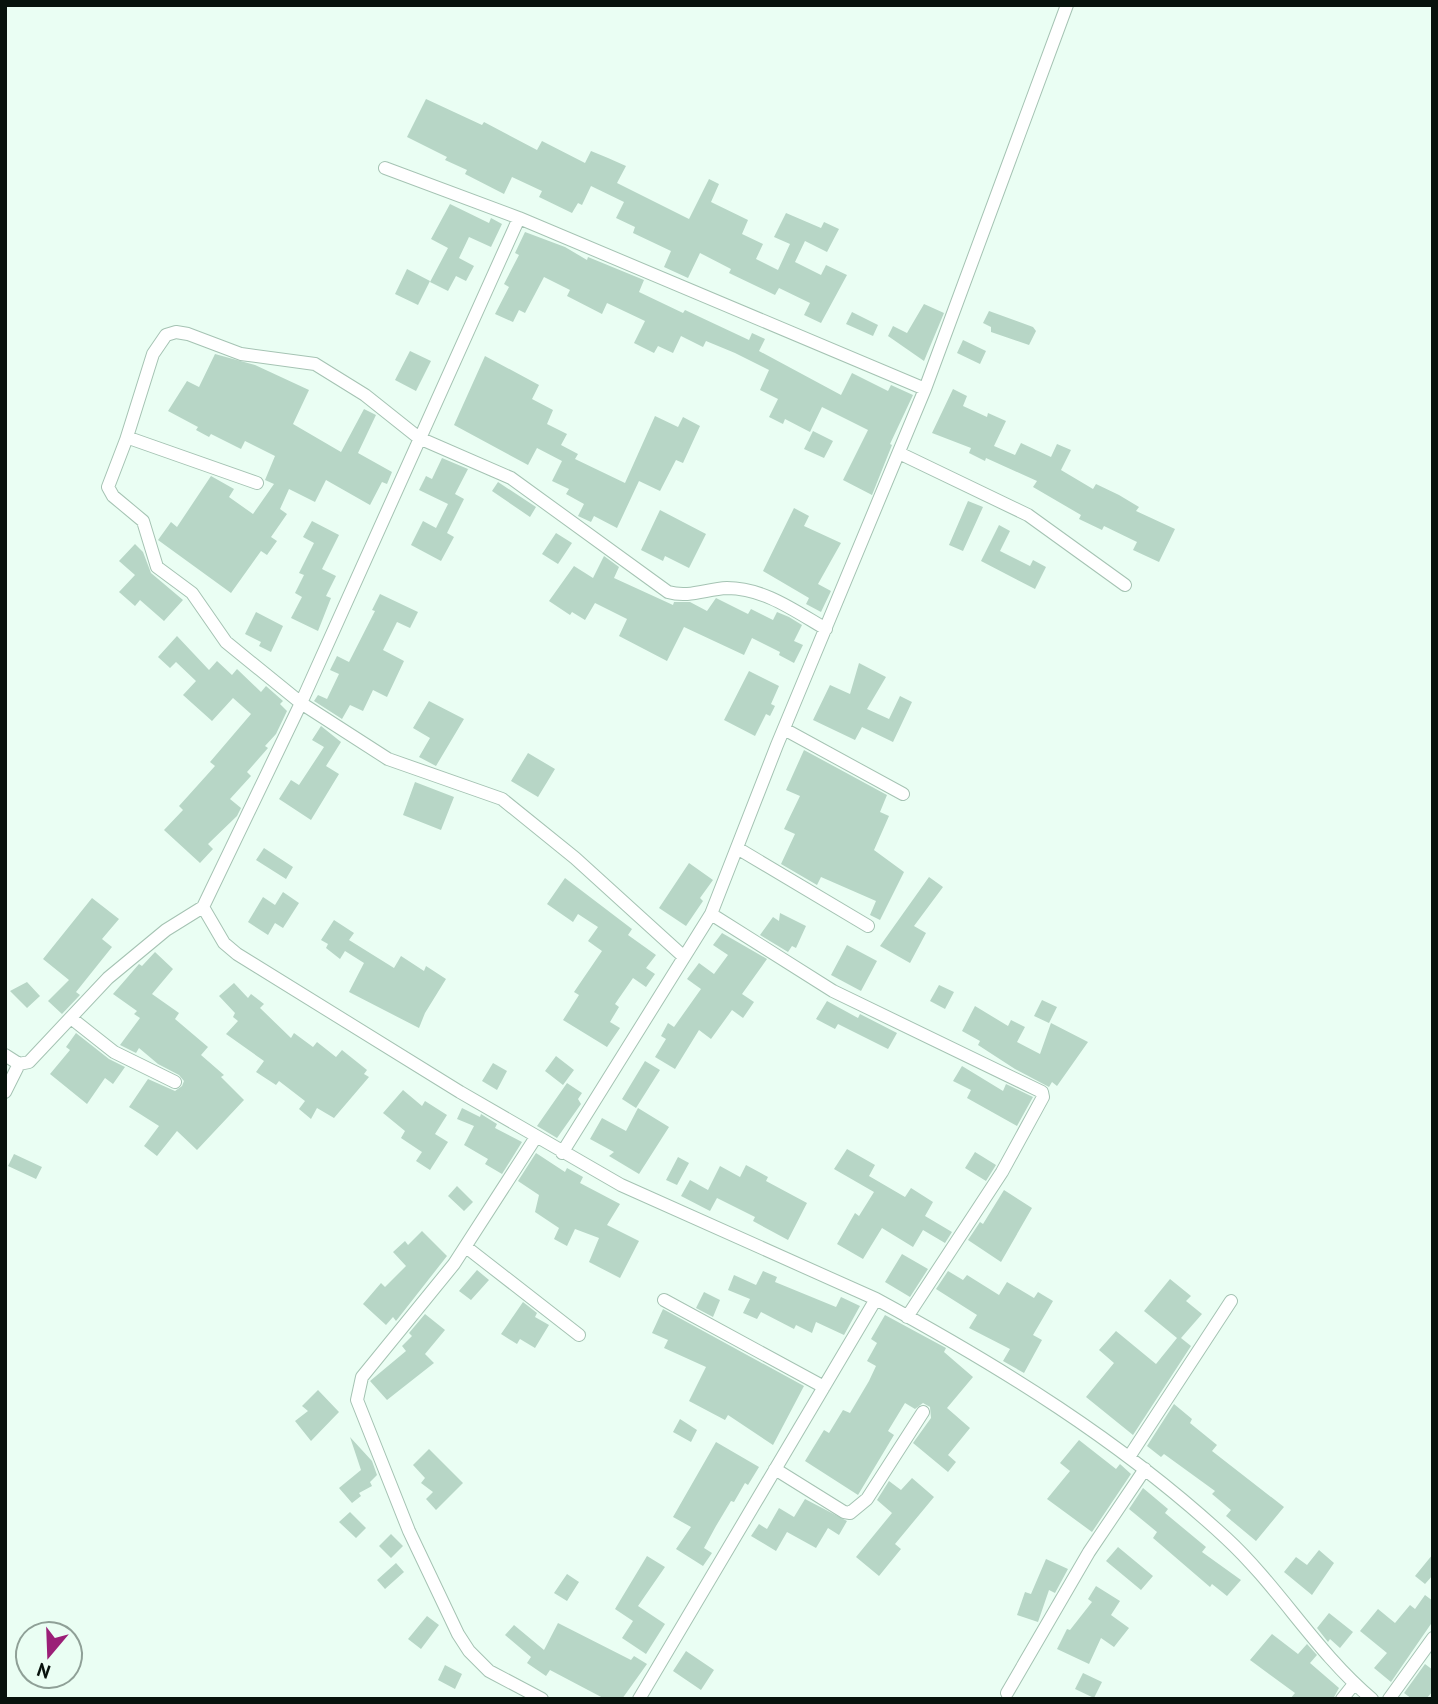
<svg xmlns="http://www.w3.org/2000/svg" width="1438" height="1704" font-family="'PT Sans',sans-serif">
	<rect width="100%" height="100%" fill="#eafef3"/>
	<path fill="#b7d6c6" d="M426,99L482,125L484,122L537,150L542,141L585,163L591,151L608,158L626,166L617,183L689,219L709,179L719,184L711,202L748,220L742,234L763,244L756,259L778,270L790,244L774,237L786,213L821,228L824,222L839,229L827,252L805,241L795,262L821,275L826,265L847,275L821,323L804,315L810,303L779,288L775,295L729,273L731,269L700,253L688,278L664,267L671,251L633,233L635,227L616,218L624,202L591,186L582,205L578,203L572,213L539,197L542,191L512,177L504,194L465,174L467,170L445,160L447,157L407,137Z
		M450,204L489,223L491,218L502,224L491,247L469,237L459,258L474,266L466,281L456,276L448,291L430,282L448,248L431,239Z
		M525,232L565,247L587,260L588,257L644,280L639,292L683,313L685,310L749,340L752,333L765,339L759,351L841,395L852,373L888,391L891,385L913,395L890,444L892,445L872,495L843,480L868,430L822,407L810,432L785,419L783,424L769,417L778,399L760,390L769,370L735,353L706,341L703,347L681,336L673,353L658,346L654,353L634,343L645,321L607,303L602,314L567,296L570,290L544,277L525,313L519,310L513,322L495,314L509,287L504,284L519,255L515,253Z
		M407,269L430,281L418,305L395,294Z
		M924,304L944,313L924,361L888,336L893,326L907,333Z
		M989,311L1033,327L1036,331L1029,345L991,332V327L983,323Z
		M852,312L878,325L873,336L846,324Z
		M963,340L986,351L980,364L957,353Z
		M410,351L431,361L416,391L395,380Z
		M215,354L255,365L309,390L293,424L341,452L364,409L376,415L358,453L392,472L387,484L382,482L370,505L326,480L315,502L289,489L280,509L287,514L271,537L277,541L267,555L261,551L231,593L158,540L171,522L177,527L211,476L234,489L229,497L253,514L274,484L265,480L275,456L245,441L241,449L211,434L209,437L196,430L198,427L168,411L187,381L199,387Z
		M485,356L539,385L532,399L553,410L547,424L567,434L561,445L578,454L575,459L625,483L655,416L678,427L683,417L700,426L683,463L676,460L660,491L639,481L617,528L594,516L591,522L578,516L584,504L566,494L569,489L552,481L562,461L537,448L528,465L454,425Z
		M953,389L967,396L963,406L987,417L988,413L1006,421L994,446L1015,455L1021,443L1051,457L1057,444L1071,450L1061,470L1093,489L1096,484L1119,495L1139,507L1136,511L1175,529L1159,562L1133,550L1137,542L1104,526L1102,530L1079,519L1081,515L1033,487L1037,481L986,458L985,461L969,453L971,448L932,433Z
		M813,431L833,441L824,458L804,449Z
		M442,458L468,469L455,494L464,499L447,533L454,537L441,561L411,545L423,521L436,528L448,504L419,490L426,476L432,479Z
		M498,482L536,507L530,517L492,491Z
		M968,501L983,507L963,551L949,545Z
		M794,508L809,516L804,526L841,543L818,584L831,591L821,612L806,604L809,598L763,571Z
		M660,510L706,534L689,568L665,556L663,561L641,550Z
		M312,521L339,535L322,569L336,576L326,596L331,598L318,631L291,618L302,597L295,593L304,575L299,573L314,543L303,537Z
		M999,525L1010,531L1000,551L1030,566L1033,560L1046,567L1035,589L981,561Z
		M556,533L572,543L558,564L542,554Z
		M135,544L143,552L151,573L183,600L164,621L140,600L135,606L119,592L135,575L119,561Z
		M604,556L619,567L614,578L673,605L674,602H690L707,611L716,598L748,614L751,609L773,620L777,612L789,617L802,625L794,641L803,645L794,663L779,655L780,652L752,638L744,655L684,627L667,661L619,636L627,619L595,603L585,620L572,612L570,615L549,601L574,566L593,578Z
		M380,594L418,612L410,628L397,622L383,650L404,661L387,697L373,690L363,711L350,705L342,719L314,701L318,695L327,699L339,674L330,670L337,656L349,662L375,611L372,610Z
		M256,612L283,626L271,652L259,646L261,642L245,634Z
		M177,636L209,670L217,661L232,675L237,669L261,692L266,686L283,701L280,704L287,711L276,734L265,746L268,748L247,772L251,776L230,799L241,808L237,816L208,844L213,849L200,863L164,830L183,810L179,806L215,766L210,762L251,714L233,698L212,721L183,695L196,681L176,662L170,668L158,657Z
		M859,663L886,677L867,709L889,719L900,696L912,702L893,742L862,727L855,740L813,720L830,685L850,694Z
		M749,671L779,686L771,704L775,706L770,716L766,714L755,736L724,720Z
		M429,701L464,719L436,766L419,757L430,738L413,728Z
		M321,726L341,742L326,766L339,774L311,820L279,799L291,780L299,785L324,747L312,740Z
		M804,750L887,795L880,812L889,816L874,850L904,872L880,920L870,915L876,901L821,877L817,885L781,864L795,834L784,829L800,796L786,790Z
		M528,753L555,769L538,797L511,781Z
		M415,782L454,797L441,830L403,815Z
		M264,848L293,867L286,879L256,860Z
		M689,863L713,880L700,898L703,901L686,926L659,908Z
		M929,877L943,887L914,926L926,933L910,963L880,946Z
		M565,878L632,929L628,935L656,955L646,968L655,974L646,987L633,978L615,1004L619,1007L610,1022L620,1028L607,1047L563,1020L579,995L574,992L602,951L588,941L598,927L578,914L573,922L547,904Z
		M283,892L299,903L283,928L275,923L268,935L248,922L263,897L275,905Z
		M92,898L119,919L102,939L112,947L76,992L80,995L62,1014L48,1001L69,980L43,959Z
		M780,913L806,926L796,948L792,946L788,952L760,935L773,917L779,921Z
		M334,920L354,933L349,940L394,968L401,956L424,971L426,966L446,979L425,1013L419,1028L349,992L364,963L345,951L340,959L326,948L328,944L321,940Z
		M722,933L767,959L742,994L754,1002L743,1018L732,1010L711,1039L699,1030L675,1069L655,1057L666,1039L661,1036L668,1023L674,1027L701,989L687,979L699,963L714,974L728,955L713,945Z
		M847,945L877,961L861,991L831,975Z
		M155,952L173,969L152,994L179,1013L175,1019L208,1047L201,1055L224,1075L221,1077L244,1100L197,1150L177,1131L157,1156L144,1146L159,1126L129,1107L148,1079L175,1091L182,1086L184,1081L179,1075L158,1064L139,1048L136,1053L120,1045L140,1018L134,1014L137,1011L113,994L139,964L142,966Z
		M27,982L40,996L27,1008L10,991Z
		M234,983L248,998L251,994L264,1004L260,1008L291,1038L294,1033L313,1047L317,1042L336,1057L342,1050L367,1070L364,1074L369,1077L334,1118L317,1108L311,1119L299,1109L305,1101L279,1081L276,1085L256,1072L264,1061L226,1034L238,1021L233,1017L235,1013L219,996Z
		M939,985L954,992L945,1009L930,1001Z
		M1042,1000L1057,1007L1049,1023L1034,1016Z
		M827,1001L858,1018L860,1014L897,1033L888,1049L838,1024L835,1029L816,1019Z
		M975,1006L1008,1026L1011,1020L1025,1027L1017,1042L1040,1054L1051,1023L1088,1042L1057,1086L1052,1082L1049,1087L1015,1069L978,1045L980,1041L962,1031Z
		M76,1033L109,1059L125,1067L113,1084L105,1078L87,1104L50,1074L70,1050L66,1047Z
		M556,1056L574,1070L563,1085L545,1071Z
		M645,1061L660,1070L636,1108L622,1099Z
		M493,1063L507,1071L497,1090L482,1081Z
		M962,1066L1003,1091L1006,1084L1033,1097L1017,1126L967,1098L971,1090L953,1081Z
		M567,1083L582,1093L578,1099L581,1104L557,1138L537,1126Z
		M403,1090L422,1106L425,1101L447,1115L435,1134L448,1142L430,1170L416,1161L422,1152L401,1138L405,1131L383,1113Z
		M462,1108L480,1117L481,1114L497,1124L495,1128L522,1142L502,1174L485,1164L488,1159L464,1145L474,1126L457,1119Z
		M638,1108L669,1127L639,1174L609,1156L614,1152L590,1139L602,1118L626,1131Z
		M847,1149L875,1165L869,1176L905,1197L911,1188L933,1202L925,1216L952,1232L945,1243L923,1230L913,1247L882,1228L863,1259L837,1244L855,1213L859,1216L874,1192L834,1169Z
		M975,1152L996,1165L986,1181L965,1168Z
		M536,1153L565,1172L567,1168L583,1177L580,1183L620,1204L607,1225L639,1241L620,1278L589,1262L599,1238L575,1229L567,1246L554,1239L559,1228L535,1212L539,1195L518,1181Z
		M14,1154L42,1167L36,1179L8,1166Z
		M678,1157L689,1163L677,1185L666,1180Z
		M746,1165L768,1177L766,1181L807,1203L788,1240L753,1221L755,1217L717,1198L710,1211L681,1196L690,1180L708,1190L720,1166L740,1177Z
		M457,1186L473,1202L464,1211L448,1196Z
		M1004,1190L1032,1208L1001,1262L968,1240L980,1222L983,1224Z
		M422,1231L447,1256L396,1321L393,1317L386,1325L363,1304L381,1283L385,1287L406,1266L393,1252L405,1241L408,1245Z
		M902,1254L928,1269L910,1297L885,1282Z
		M477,1270L489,1280L471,1300L459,1291Z
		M763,1271L777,1277L775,1282L836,1307L841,1297L860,1306L844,1335L816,1322L812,1333L796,1325L794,1329L761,1312L757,1319L743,1313L750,1299L728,1290L734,1275L756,1285Z
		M948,1271L963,1280L967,1275L999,1295L1007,1282L1034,1298L1038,1292L1053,1301L1033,1335L1042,1340L1024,1373L1003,1361L1010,1349L969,1328L977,1315L936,1289Z
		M1170,1279L1191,1296L1186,1301L1202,1314L1181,1338L1191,1346L1133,1435L1086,1397L1114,1363L1099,1350L1116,1331L1156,1364L1177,1338L1144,1311Z
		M704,1292L720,1300L713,1317L696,1308Z
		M523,1302L537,1313L535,1317L549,1325L535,1348L520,1339L517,1344L501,1334Z
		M663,1309L804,1386L773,1445L728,1415L725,1420L689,1401L706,1367L664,1348L668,1340L652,1333Z
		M425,1314L445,1330L425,1354L434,1363L387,1400L370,1381L406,1351L402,1346L412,1336L409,1333Z
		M885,1315L946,1348L944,1352L973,1377L947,1408L970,1428L948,1455L956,1462L948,1472L913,1443L931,1418L930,1407L923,1403L915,1409L905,1403L888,1431L894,1435L858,1495L805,1461L824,1430L829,1433L843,1410L850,1413L869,1381L876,1366L867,1361L877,1343L871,1339Z
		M318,1390L339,1412L311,1441L295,1421L308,1411L302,1406Z
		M1174,1404L1192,1419L1190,1423L1217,1445L1212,1451L1284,1507L1256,1541L1226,1516L1231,1510L1212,1494L1215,1491L1164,1454L1161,1457L1147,1446Z
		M680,1419L697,1430L691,1442L673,1432Z
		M350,1437L372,1461L377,1475L370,1482L372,1486L359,1493L361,1496L352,1503L339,1488L361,1470Z
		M1079,1440L1116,1469L1120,1464L1131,1474L1092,1532L1047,1499L1070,1471L1060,1463Z
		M716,1442L759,1467L748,1485L745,1483L734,1502L731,1501L716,1526L704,1548L712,1553L703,1566L676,1549L691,1527L673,1517Z
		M429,1449L463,1483L436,1510L426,1499L433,1492L421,1483L425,1478L413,1465Z
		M912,1478L934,1497L895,1544L901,1549L879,1576L856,1557L892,1513L877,1500L889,1481L901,1490Z
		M1143,1488L1168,1509L1165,1513L1206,1547L1202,1552L1241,1580L1227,1596L1212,1584L1210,1587L1153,1538L1157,1532L1129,1509Z
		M805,1499L847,1521L839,1535L828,1528L816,1548L787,1532L776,1551L751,1536L759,1524L767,1529L779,1508L794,1517Z
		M350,1512L366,1528L356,1538L339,1522Z
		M391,1534L403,1546L391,1558L379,1546Z
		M1118,1547L1153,1576L1141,1590L1106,1561Z
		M1319,1550L1334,1563L1312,1595L1284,1572L1296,1557L1307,1565Z
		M1433,1554V1575L1425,1584L1415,1576Z
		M647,1556L665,1567L638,1606L665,1624L646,1654L622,1638L633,1621L615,1609Z
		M1046,1559L1068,1569L1055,1593L1049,1590L1038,1622L1017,1615L1025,1592L1031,1594Z
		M396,1563L404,1572L385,1589L377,1580Z
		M567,1574L579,1582L567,1601L554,1593Z
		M1096,1586L1120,1601L1111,1615L1129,1628L1114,1647L1101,1638L1089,1664L1057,1649L1067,1629L1070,1630L1092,1602L1088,1599Z
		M1425,1595L1433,1601V1621L1391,1682L1374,1668L1387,1653L1360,1631L1378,1609L1395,1623L1410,1605L1415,1609Z
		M1329,1613L1353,1632L1340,1648L1330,1639L1328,1642L1317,1628Z
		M427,1616L439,1625L421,1649L408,1639Z
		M558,1623L631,1660L634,1656L647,1664L622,1699H605L550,1670L546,1676L527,1663L531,1657L505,1635L514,1625L544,1650Z
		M1272,1634L1298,1654L1307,1644L1317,1655L1310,1663L1339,1688L1333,1699H1290L1295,1693L1250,1660Z
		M686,1651L714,1670L701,1690L673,1671Z
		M1425,1664L1433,1670V1691L1426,1699H1412L1404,1693Z
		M445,1665L462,1674L455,1689L438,1680Z
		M1083,1673L1102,1682L1094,1698L1075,1689Z"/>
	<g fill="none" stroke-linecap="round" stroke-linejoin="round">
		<defs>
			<path id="street" d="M385,168L519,218
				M126,440L153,354L166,335L176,332L188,334L241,354L315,364L365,395L419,438L511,478L668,592C689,598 706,589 727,588C764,588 795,611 826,629
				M899,453L1028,515L1125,585
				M257,483L129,438L126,440L108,487L113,496L143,521L157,567L192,593L226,642L301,703L388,759L502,799L575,858L684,957
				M784,729L903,794
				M737,848L868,926
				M203,907L301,703L519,218L925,389
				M711,914L833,991L1042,1092L1043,1097L1002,1172L907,1317
				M71,1018L114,1052L175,1082
				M5,1055L19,1064L29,1062L108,978L166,930L203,907L224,943L237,954L460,1092L621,1185L876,1299L639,1699
				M5,1092L19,1064
				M536,1137L454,1264L362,1377L357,1400L409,1531L458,1634L469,1651L489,1671L542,1699
				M562,1153L711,914L777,745L925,389L1067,5
				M466,1247L579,1335
				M876,1299C1001,1367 1121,1441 1226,1538C1279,1587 1316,1652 1372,1699
				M664,1300L824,1387
				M1129,1457L1231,1301
				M775,1469L844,1512L850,1513L867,1499L923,1412
				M1007,1693L1089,1552L1145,1469
				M1342,1699L1354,1684
				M1389,1699L1433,1638"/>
		</defs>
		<use href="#street" stroke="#a5c3b3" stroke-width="14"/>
		<use href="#street" stroke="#fff" stroke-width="12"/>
	</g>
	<rect width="1438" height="1704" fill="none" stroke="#07120c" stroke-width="14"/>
	<g transform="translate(49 1655) rotate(199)"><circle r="33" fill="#eafef3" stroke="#8fa097" stroke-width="2"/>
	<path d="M0-5L12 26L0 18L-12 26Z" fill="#9b1f77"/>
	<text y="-10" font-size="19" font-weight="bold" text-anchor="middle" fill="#07120c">N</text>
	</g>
</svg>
